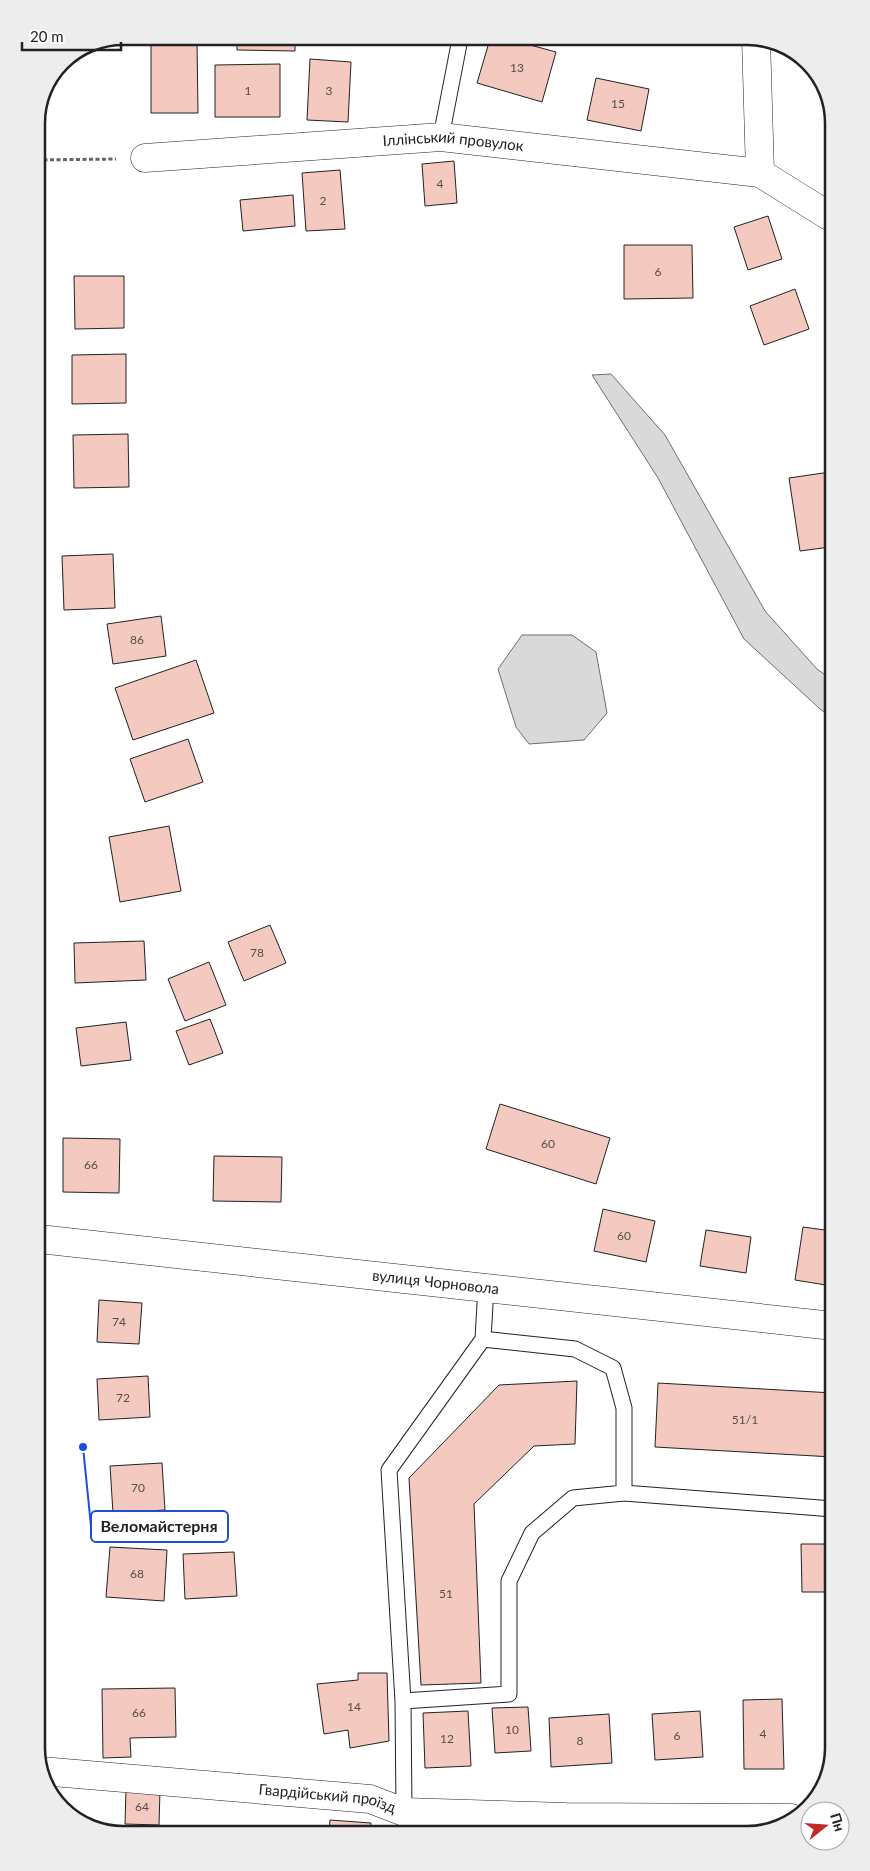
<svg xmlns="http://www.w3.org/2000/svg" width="870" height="1871" font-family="Lato,sans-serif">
	<rect width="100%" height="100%" fill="#fff"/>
	<path fill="#d9d9d9" stroke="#6f6f6f" d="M611,374L665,435L765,611L817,669L831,679V717L820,709L744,639L658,478L592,375Z
		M522,635H572L596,652L607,713L584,740L529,744L516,727L498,669Z"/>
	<path fill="#f3c9c0" stroke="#222" d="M490,39H508L556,52L542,102L477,83Z
		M237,41H295V51L237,50Z
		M151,42H197L198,113H151Z
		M310,59L351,62L348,122L307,120Z
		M280,64V117H215V65Z
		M596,78L649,89L641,131L587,120Z
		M454,161L457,203L425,206L422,164Z
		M340,170L345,229L306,231L302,173Z
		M293,195L295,226L243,231L240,200Z
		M768,216L782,259L748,270L734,227Z
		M624,245H692L693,298L624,299Z
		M74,276H124V328L75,329Z
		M795,289L809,329L764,345L750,306Z
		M126,354V403L72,404V355Z
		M128,434L129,487L74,488L73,435Z
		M830,472V547L800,551L789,478Z
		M113,554L115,608L64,610L62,556Z
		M161,616L166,656L113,664L107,624Z
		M196,660L214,713L133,740L115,688Z
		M188,739L203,782L145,802L130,759Z
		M169,826L181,891L120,902L109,837Z
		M270,925L286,963L244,981L228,942Z
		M144,941L146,980L75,983L74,943Z
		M209,962L226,1005L185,1021L168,979Z
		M210,1019L223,1053L189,1065L176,1031Z
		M126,1022L131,1060L81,1066L76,1028Z
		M500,1104L610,1138L596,1184L486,1149Z
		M63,1138L120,1139L119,1193L63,1192Z
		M214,1156L282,1157L281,1202L213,1201Z
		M603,1209L655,1221L646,1262L594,1251Z
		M803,1227L832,1231V1286L795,1280Z
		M706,1230L751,1237L746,1273L700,1266Z
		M99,1300L142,1303L139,1344L97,1342Z
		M148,1376L150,1417L99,1420L97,1379Z
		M577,1381L575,1444L534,1446L474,1504L481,1683L421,1685L409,1478L499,1385Z
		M658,1383L833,1393V1457L655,1447Z
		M162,1463L165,1510L113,1513L110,1466Z
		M801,1544H833V1592H802Z
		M110,1547L167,1550L164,1601L106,1597Z
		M234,1552L237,1596L185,1599L183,1554Z
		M358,1673H387L389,1741L350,1748L348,1730L324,1734L317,1684L358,1680Z
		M175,1688L176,1737L130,1738L131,1757L103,1758L102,1689Z
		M782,1699L784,1769H744L743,1700Z
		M528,1707L531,1751L495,1753L492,1708Z
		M468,1711L471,1766L425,1768L423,1713Z
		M700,1711L703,1757L655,1760L652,1714Z
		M609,1714L612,1763L551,1767L549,1718Z
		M126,1789L160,1790L159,1825L125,1824Z
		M330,1820L371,1823L370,1833H329Z"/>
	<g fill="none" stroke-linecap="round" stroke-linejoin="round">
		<defs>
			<path id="lane" d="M441,137L460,39
				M483,1339L575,1349L613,1368L624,1408V1493
				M403,1701L509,1694V1581L532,1533L573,1498L624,1493L833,1509
				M404,1812L403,1701L389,1470L483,1339L486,1287"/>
			<g id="street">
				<path d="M756,38L760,173L829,216"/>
				<path id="s1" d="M145,158L441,137L760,173"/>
				<path id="s2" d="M41,1771L370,1799L404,1812L566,1817L791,1818"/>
			</g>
			<g id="secondary">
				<path id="s3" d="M39,1239L833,1326"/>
			</g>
		</defs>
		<use href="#lane" stroke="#222" stroke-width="17"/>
		<use href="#street" stroke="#222" stroke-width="29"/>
		<use href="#secondary" stroke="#222" stroke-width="29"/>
		<path stroke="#646464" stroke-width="3" stroke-dasharray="4 2.5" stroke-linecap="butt" d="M37,160L116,159"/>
		<use href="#lane" stroke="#fff" stroke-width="15"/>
		<use href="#street" stroke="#fff" stroke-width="28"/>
		<use href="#secondary" stroke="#fff" stroke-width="28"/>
	</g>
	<g text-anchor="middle" stroke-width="4" stroke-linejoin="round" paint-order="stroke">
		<g font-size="12" fill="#564c4a">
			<text x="517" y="72">13</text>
			<text x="248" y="95">1</text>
			<text x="329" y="95">3</text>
			<text x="618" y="108">15</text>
			<text x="440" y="188">4</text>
			<text x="323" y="205">2</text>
			<text x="658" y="276">6</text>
			<text x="137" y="644">86</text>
			<text x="257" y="957">78</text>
			<text x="548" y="1148">60</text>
			<text x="91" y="1169">66</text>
			<text x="624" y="1240">60</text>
			<text x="119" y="1326">74</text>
			<text x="123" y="1402">72</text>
			<text x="745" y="1424">51/1</text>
			<text x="138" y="1492">70</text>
			<text x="137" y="1578">68</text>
			<text x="446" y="1598">51</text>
			<text x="354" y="1711">14</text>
			<text x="139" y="1717">66</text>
			<text x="512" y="1734">10</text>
			<text x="763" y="1738">4</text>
			<text x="677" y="1740">6</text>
			<text x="447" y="1743">12</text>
			<text x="580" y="1745">8</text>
			<text x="142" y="1811">64</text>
		</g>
		<g font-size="15" fill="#222" stroke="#fff">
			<text dy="5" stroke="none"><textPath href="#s1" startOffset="309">Іллінський провулок</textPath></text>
			<text dy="5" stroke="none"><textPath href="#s3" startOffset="399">вулиця Чорновола</textPath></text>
			<text dy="5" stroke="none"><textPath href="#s2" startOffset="288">Гвардійський проїзд</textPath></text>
		</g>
	</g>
	<path d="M0 0H870V1871H0ZM123 45H747A78 78 0 0 1 825 123V1748A78 78 0 0 1 747 1826H123A78 78 0 0 1 45 1748V123A78 78 0 0 1 123 45Z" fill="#ededed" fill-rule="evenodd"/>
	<path fill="none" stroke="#222" stroke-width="2.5" d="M123 45H747A78 78 0 0 1 825 123V1748A78 78 0 0 1 747 1826H123A78 78 0 0 1 45 1748V123A78 78 0 0 1 123 45Z"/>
	<path fill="none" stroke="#1d4ed8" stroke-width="2" d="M83 1447L91 1526"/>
	<circle fill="#1d4ed8" stroke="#fff" stroke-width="2" cx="83" cy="1447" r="5"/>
	<rect fill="#fff" stroke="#1d4ed8" stroke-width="2" x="91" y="1511" width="137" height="31" rx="5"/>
	<g font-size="16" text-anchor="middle" font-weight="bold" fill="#222">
		<text x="159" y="1532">Веломайстерня</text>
	</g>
	<g transform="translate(825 1826) rotate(73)"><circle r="24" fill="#ffffff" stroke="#a7a7a7"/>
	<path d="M0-4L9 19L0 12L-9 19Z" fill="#c62828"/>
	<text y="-8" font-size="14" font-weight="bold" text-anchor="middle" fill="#222222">Пн</text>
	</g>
	<path d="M22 42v8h99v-8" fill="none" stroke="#222222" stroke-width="2.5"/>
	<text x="30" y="42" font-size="15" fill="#222222" stroke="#ffffff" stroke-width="4" paint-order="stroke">20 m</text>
</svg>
